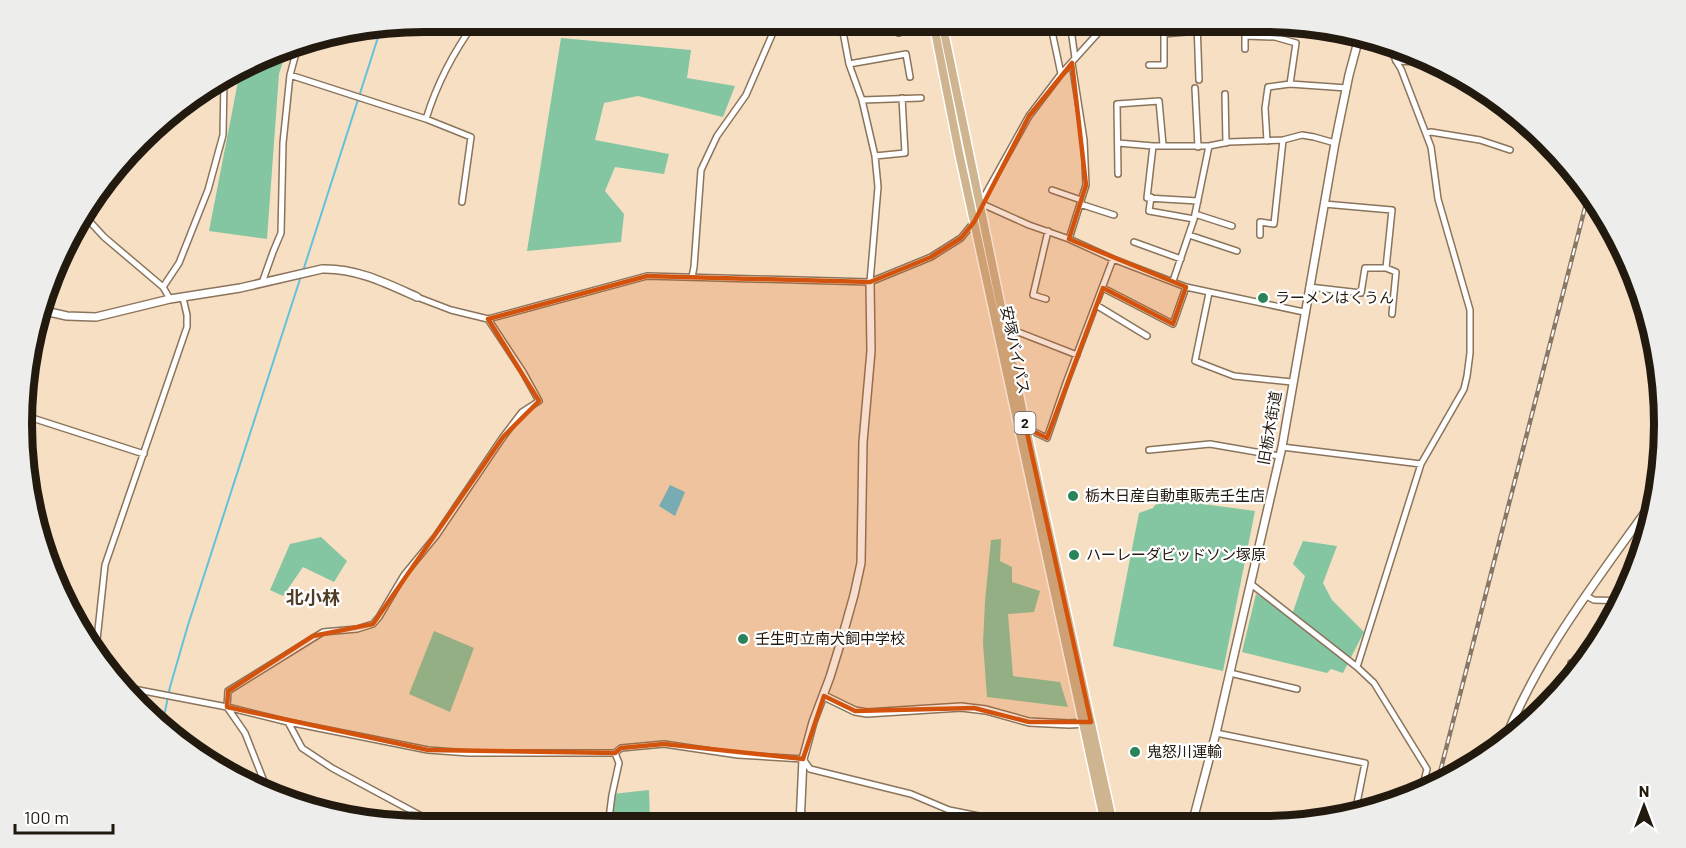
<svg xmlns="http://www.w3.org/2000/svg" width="1686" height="848" font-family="Barlow,'Noto Sans JP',sans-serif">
	<rect width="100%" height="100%" fill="#f7dfc3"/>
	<path fill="#84c6a2" d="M561,38L691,50L687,78L735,86L723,117L638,96L604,103L595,140L669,154L664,174L615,167L605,191L624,214L621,242L527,251Z
		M288,46L279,74L267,239L209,231L240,71Z
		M1162,496L1196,503L1255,511L1223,671L1113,646L1139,513L1153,508Z
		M321,537L347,561L334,582L303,567L283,596L270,590L290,544Z
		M1001,539L1000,561L1012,567V582L1040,591L1034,612L1008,614L1013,676L1060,682L1068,707L987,697L983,643L985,601L991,540Z
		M1303,541L1337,546L1323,583L1332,600L1364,632L1343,673L1331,669L1327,673L1242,652L1256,594L1292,615L1305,576L1293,564Z
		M434,631L474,648L450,712L409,694Z
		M649,790L650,820L646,825L608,826L612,794Z"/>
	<path fill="#60c2dc" d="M670,485L685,492L675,516L659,506Z"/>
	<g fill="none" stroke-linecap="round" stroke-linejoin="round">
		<path stroke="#60c2dc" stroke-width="2" d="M303,271L381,28
			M162,726L170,687L188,625L301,276"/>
		<defs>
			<path id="minor" d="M841,21L849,64L862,100L875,156L878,187L870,282
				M897,21L899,33
				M1050,22L1061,74L1108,22
				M1070,22L1075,58
				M1197,22L1199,80
				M1245,22V49
				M1245,36L1275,37L1296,43L1290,84
				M1396,61L1441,63
				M849,64L906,54L910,77
				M1149,65H1164V34L1197,31
				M290,75L426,119L471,137L462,202
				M1195,88L1198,147
				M1225,94L1226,143
				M862,100L921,98
				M426,119C437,83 454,51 476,21
				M1427,133L1431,132L1480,140L1510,150
				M1267,141L1265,108L1268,87L1290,84L1347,88
				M1118,143L1153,146H1209
				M1153,146L1147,198L1198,201
				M875,156L905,153L902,98
				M1118,174L1117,104L1159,101L1163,145
				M1052,190L1081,200
				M1151,197L1149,211L1194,219
				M980,203L1029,225L1069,239L1113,259L1186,287L1304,312
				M980,204L1029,116L1061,74
				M1080,204L1114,215
				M1324,204L1392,210L1386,268L1396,272L1392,314
				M82,213L104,237L163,287L170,299
				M1195,214L1232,226
				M1189,235L1237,251
				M1260,235V222L1274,224L1283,140
				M1069,239L1086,185L1084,140L1072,63
				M1134,242L1181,259
				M692,277L694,267L701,170L717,136L746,95L778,21
				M1173,281L1194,219L1209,146L1229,142L1283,140L1302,135L1314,137L1335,143
				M262,283L273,252L281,233L283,143L290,75L299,42
				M163,287L179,263L208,190L223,135L224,80
				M1309,287L1361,293L1365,268H1386
				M1103,288L1173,324L1186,287
				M1209,293L1195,361L1234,376L1292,382
				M417,297L451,310L488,319L647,276L870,282L931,257L961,238L974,222
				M1046,299L1033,295L1048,231
				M1096,305L1147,336
				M1013,330L1077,355
				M26,416L144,454
				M1026,428L1047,438L1066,383L1113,259
				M1282,447L1421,464
				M1149,450L1210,444L1279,456
				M1251,584L1357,667L1374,683L1427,769L1421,793
				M1586,596L1594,600L1624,601
				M96,649L105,565L187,327V315L183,298
				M1571,663L1582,664
				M1357,667L1421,464L1464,389L1467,376L1470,353V310L1438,199L1431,147L1401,69L1396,61L1389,43
				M1230,673L1297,689
				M123,687L227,707L288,722L428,750L469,753H615L621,748L664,744L738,755L803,759L810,769L911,794L949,810L1019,824
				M288,722L302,748L332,768L440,826
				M1216,733L1365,763L1355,813
				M269,794L245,733L227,707L228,691L323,632L357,629L373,624L379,617L404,575L436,536L503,437L522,412L539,401L523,372L488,319
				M947,825L949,810
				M608,826L612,795L619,763L615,753"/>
			<path id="tertiary" d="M40,310L67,316L96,317L170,299L240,288L322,269C356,268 386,283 417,297
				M824,696L855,711L867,713L961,707L986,710L1029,722L1069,724L1088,723
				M1502,747C1537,655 1600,576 1656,497
				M1192,824L1216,733L1282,447L1335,143L1349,75L1360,34
				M800,825L803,759L813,722L830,677L842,638L854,595L861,563L863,442L871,351L870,282"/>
			<path id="primary" d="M933,21L959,153L1105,824
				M942,22L1026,428L1113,824"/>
		</defs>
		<use href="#minor" stroke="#8a745b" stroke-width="8"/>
		<use href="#tertiary" stroke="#8a745b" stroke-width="10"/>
		<use href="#primary" stroke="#fff" stroke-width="11"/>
		<use href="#minor" stroke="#fff" stroke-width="5"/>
		<use href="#tertiary" stroke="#fff" stroke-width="7"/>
		<use href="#primary" stroke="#ceb590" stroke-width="8"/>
		<defs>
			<path id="rail" d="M1437,784L1589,192"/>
		</defs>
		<use href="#rail" stroke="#877764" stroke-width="4.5"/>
		<use href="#rail" stroke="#fff" stroke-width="2" stroke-dasharray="7" stroke-linecap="butt"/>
	</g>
	<path fill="#d4530c" fill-opacity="0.2" stroke="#d4530c" stroke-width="4.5" stroke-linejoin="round" d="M1072,63L1086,185L1069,239L1186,287L1173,324L1103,288L1047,438L1026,428L1091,722H1029L974,708L855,711L824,696L803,759L664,744L621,748L615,753L428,750L227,707L228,691L313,636L373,624L503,437L539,401L488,319L647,276L870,282L931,257L961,238L974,222L1029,116Z"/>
	<g fill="#29845a" stroke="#fff" stroke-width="2">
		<circle cx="1263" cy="298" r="6"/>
		<circle cx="1073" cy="496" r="6"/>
		<circle cx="1074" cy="555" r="6"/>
		<circle cx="743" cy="639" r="6"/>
		<circle cx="1135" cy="752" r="6"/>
	</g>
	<g text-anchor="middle" stroke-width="4.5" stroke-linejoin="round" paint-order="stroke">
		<rect fill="#fff" stroke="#645e57" stroke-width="1.5" x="1014.5" y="412" width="21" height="22" rx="4.5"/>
		<g font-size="14" font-weight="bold" fill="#22190f">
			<text x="1025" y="428">2</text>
		</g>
		<g font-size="15" fill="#22190f" stroke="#fff" text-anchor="start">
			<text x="1275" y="303">ラーメンはくうん</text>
			<text x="1085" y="501">栃木日産自動車販売壬生店</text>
			<text x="1086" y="560">ハーレーダビッドソン塚原</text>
			<text x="755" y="644">壬生町立南犬飼中学校</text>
			<text x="1147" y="757">鬼怒川運輸</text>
		</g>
		<g font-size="15" fill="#22190f" stroke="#fff">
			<text transform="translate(1015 350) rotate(78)" y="5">安塚バイパス</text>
			<text transform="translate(1270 428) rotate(-80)" y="5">旧栃木街道</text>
		</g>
		<g font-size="18" font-weight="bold" fill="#503c24" stroke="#fff">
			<text x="313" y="604">北小林</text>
		</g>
	</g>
	<path d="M0 0H1686V848H0ZM424 32H1262A392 392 0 0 1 1654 424V424A392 392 0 0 1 1262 816H424A392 392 0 0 1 32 424V424A392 392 0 0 1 424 32Z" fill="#ededec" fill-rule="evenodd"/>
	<path fill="none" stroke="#22190f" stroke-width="8" d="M424 32H1262A392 392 0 0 1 1654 424V424A392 392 0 0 1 1262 816H424A392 392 0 0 1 32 424V424A392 392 0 0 1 424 32Z"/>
	<g transform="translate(1644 806)" stroke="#ffffff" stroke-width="4.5" paint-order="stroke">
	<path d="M0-4.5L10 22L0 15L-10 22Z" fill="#22190f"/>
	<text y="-9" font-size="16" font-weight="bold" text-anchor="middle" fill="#22190f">N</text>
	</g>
	<path d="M15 824v9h98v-9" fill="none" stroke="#22190f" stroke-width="3"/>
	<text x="24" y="824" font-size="18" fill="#22190f" stroke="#ffffff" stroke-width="4.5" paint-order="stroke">100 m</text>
</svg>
